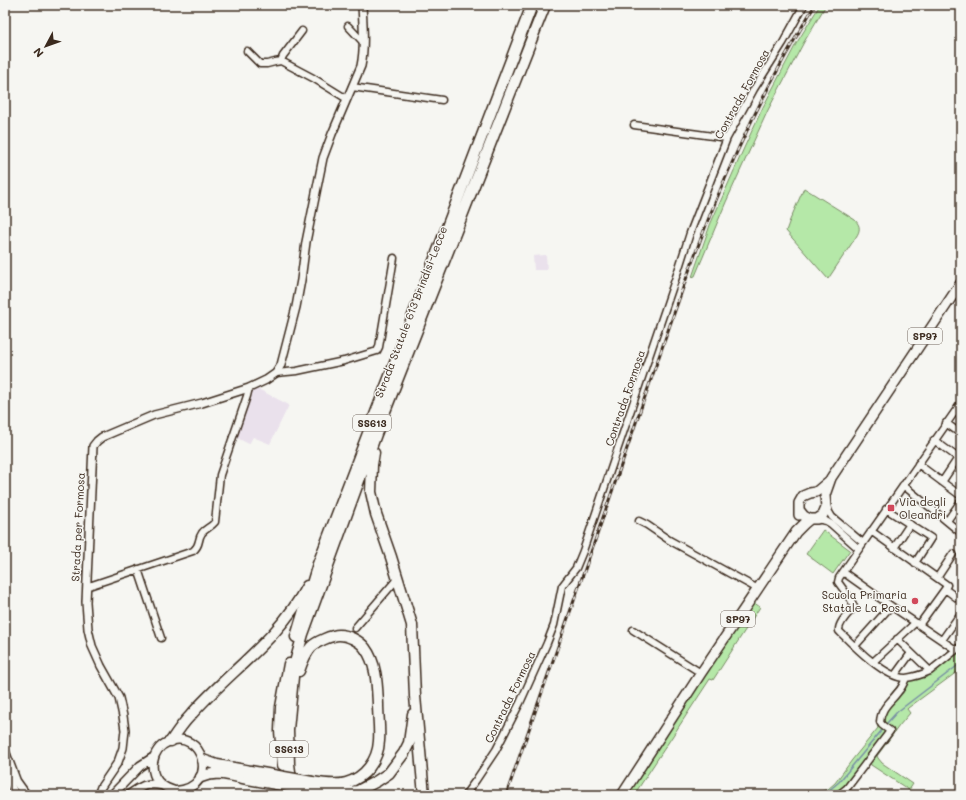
<svg xmlns="http://www.w3.org/2000/svg" width="966" height="800" font-family="Mali,sans-serif">
	<rect width="100%" height="100%" fill="#f6f6f2"/>
	<filter id="ink" filterUnits="userSpaceOnUse"><feTurbulence type="fractalNoise" baseFrequency=".025" numOctaves="2"/><feDisplacementMap in="SourceGraphic" scale="8" xChannelSelector="R" yChannelSelector="G"/><feConvolveMatrix kernelMatrix="1 2 1 2 8 2 1 2 1" color-interpolation-filters="sRGB"/></filter>
	<g filter="url(#ink)">
		<path fill="#eae1ec" d="M546,255L547,270H534L533,256Z
			M258,389L289,405L270,444L253,437L249,444L235,437L251,392Z"/>
		<path fill="#b5e8a8" stroke="#788963" d="M820,5H826L804,42L768,110L726,202L695,276L692,277L710,225L744,148L763,107L796,44Z
			M804,188L855,220C861,226 860,231 856,237L828,279L786,231L790,220Z
			M823,530L850,550L833,574L806,554Z
			M753,602L760,607L713,680L710,679L634,795H628Z
			M961,650V669L908,708L907,709L910,713L899,726L877,756L878,758L882,763L913,784L909,790L871,765L870,762L892,731L882,722L883,714L907,681L910,679L931,672Z
			M902,681L879,719L887,731L849,781L834,795H812L828,789L835,783L852,760L878,728C877,725 876,722 877,718C878,708 895,689 902,681Z"/>
		<g fill="none" stroke-linecap="round" stroke-linejoin="round">
			<path stroke="#788fa4" stroke-width="1.5" d="M887,723L897,712L961,663
				M821,795L827,792L839,782L882,730"/>
			<defs>
				<path id="minor" d="M348,26L363,42
					M247,51L260,64H267L275,62L281,61L313,78L347,99
					M281,61L283,56L302,31
					M352,87L442,100
					M634,125L727,138
					M276,373L297,371L344,361L377,351L379,347L394,258
					M961,403L843,572L839,578L838,582L851,600L854,607C848,614 838,623 839,631C853,645 886,679 906,678C914,677 923,674 930,671L961,646
					M946,423L961,434
					M934,440L961,460
					M918,464L961,496
					M942,482L958,458
					M903,485L961,533
					M827,506L829,512L832,517L863,543
					M886,509L931,538L915,563
					M817,519L826,521L831,524L859,549
					M639,521L647,525L669,540L758,589
					M947,521L961,501
					M871,531L947,585L945,589L961,601
					M894,548L910,524
					M138,569L161,638
					M843,572L891,606L956,650
					M937,578L953,554
					M87,586L92,585L193,551C201,545 197,540 202,533C205,529 211,527 215,522L220,475L247,396L249,388
					M919,625L945,589
					M355,628L398,578
					M633,630L701,673
					M897,639L930,671
					M942,640L961,613
					M855,646L891,606
					M873,662L915,623
					M895,675L911,653
					M465,795L476,780L496,750L520,703L547,643L554,625L562,586L576,568L583,551L677,274L690,233L727,138L754,89L783,43L804,5
					M838,795L847,788L890,731L882,725L880,722C881,707 890,703 898,692C902,688 904,683 906,678"/>
				<path id="tertiary" d="M5,771L15,795
					M98,795L101,787L118,762L123,748L125,730L123,716L119,698L101,666L92,646L88,629L86,602L93,446L97,441L102,437L154,415L202,403L249,388L266,380L276,373L281,365L296,307L301,280L306,242L323,158L332,134L361,66C365,46 363,25 362,5"/>
				<path id="secondary" d="M5,752L16,781L26,795
					M176,791C222,787 202,727 168,742C151,749 147,774 162,785C168,790 177,791 185,795
					M5,792L6,795
					M112,795L140,766L154,757
					M129,795C140,787 147,782 161,785"/>
				<path id="primary" d="M800,511L804,516L810,519H817L823,515L826,508L825,495L831,478L961,283
					M799,515V503L803,496L810,493L816,492L829,481
					M622,795L701,673L796,532L804,524L810,519"/>
				<path id="trunk" d="M374,453L372,465L371,492L376,514L391,557L412,625L415,696L424,795
					M296,637L318,564L532,5
					M299,671C302,662 305,654 311,647C316,642 332,635 339,635C348,635 360,641 365,648C377,664 377,686 378,704C378,716 380,729 379,741C378,760 365,778 346,783C335,786 323,784 312,782
					M171,741C177,732 183,723 190,716C229,671 279,640 307,586
					M203,760L217,765L250,771
					M283,765L280,731L281,707L289,664
					M201,777C216,770 232,776 248,779
					M309,790L333,794L358,791L377,781L389,773L404,753L409,743L413,714
					M293,795L289,764L288,730L294,666L303,634L376,434L545,5"/>
			</defs>
			<use href="#minor" stroke="#3b2a1e" stroke-width="9"/>
			<use href="#tertiary" stroke="#3b2a1e" stroke-width="10"/>
			<use href="#secondary" stroke="#3b2a1e" stroke-width="11"/>
			<use href="#primary" stroke="#3b2a1e" stroke-width="12"/>
			<use href="#trunk" stroke="#3b2a1e" stroke-width="13"/>
			<use href="#minor" stroke="#f6f6f2" stroke-width="6"/>
			<use href="#tertiary" stroke="#f6f6f2" stroke-width="7"/>
			<use href="#secondary" stroke="#f6f6f2" stroke-width="8"/>
			<use href="#primary" stroke="#f6f6f2" stroke-width="9"/>
			<use href="#trunk" stroke="#f6f6f2" stroke-width="10"/>
			<defs>
				<path id="rail" d="M506,795C552,666 596,537 641,408C664,344 685,278 710,215C739,142 774,72 815,5"/>
			</defs>
			<use href="#rail" stroke="#3b2a1e" stroke-width="3"/>
			<use href="#rail" stroke="#f6f6f2" stroke-width="1.5" stroke-dasharray="4.5" stroke-linecap="butt"/>
			<defs>
				<path id="trunk-bridge" d="M250,771L312,782
					M248,779L309,790"/>
			</defs>
			<use href="#trunk-bridge" stroke="#3b2a1e" stroke-width="13" stroke-linecap="butt"/>
			<use href="#trunk-bridge" stroke="#f6f6f2" stroke-width="10"/>
		</g>
	</g>
	<g fill="#d1495b" stroke="#f6f6f2" stroke-width="1.5">
		<rect x="887" y="504" width="8" height="8" rx="2"/>
		<circle cx="915" cy="601" r="4"/>
	</g>
	<g text-anchor="middle" stroke-width="3" stroke-linejoin="round" paint-order="stroke">
		<g fill="#f6f6f2" stroke="#73675e" stroke-width="1">
			<rect x="908" y="328" width="34" height="16" rx="3"/>
			<rect x="353" y="415" width="38" height="16" rx="3"/>
			<rect x="721" y="611" width="34" height="16" rx="3"/>
			<rect x="270" y="741" width="38" height="16" rx="3"/>
		</g>
		<g font-size="10" font-weight="bold" fill="#3b2a1e">
			<text x="925" y="340">SP97</text>
			<text x="372" y="427">SS613</text>
			<text x="738" y="623">SP97</text>
			<text x="289" y="753">SS613</text>
		</g>
		<g font-size="11" fill="#3b2a1e" stroke="#f6f6f2">
			<text transform="translate(742 94) rotate(-61)" y="4">Contrada Formosa</text>
			<text transform="translate(411 312) rotate(-69)" y="4">Strada Statale 613 Brindisi-Lecce</text>
			<text transform="translate(625 398) rotate(-71)" y="4">Contrada Formosa</text>
			<text transform="translate(78 527) rotate(-87)" y="4">Strada per Formosa</text>
			<text transform="translate(510 697) rotate(-64)" y="4">Contrada Formosa</text>
		</g>
		<g font-size="11" fill="#3b2a1e" stroke="#f6f6f2" text-anchor="start">
			<text x="899" y="506">Via degli<tspan x="899" dy="13">Oleandri</tspan></text>
			<text x="907" y="599" text-anchor="end">Scuola Primaria<tspan x="907" dy="13">Statale La Rosa</tspan></text>
		</g>
	</g>
	<rect width="966" height="800" fill="none" stroke="#f6f6f2" stroke-width="20"/>
	<rect x="10" y="10" width="946" height="780" fill="none" stroke="#3b2a1e" stroke-width="1.5" filter="url(#ink)"/>
	<g transform="translate(46 46) rotate(229)" stroke="#f6f6f2" stroke-width="3" paint-order="stroke">
	<path d="M0-3L7 15L0 10L-7 15Z" fill="#3b2a1e"/>
	<text y="-6" font-size="11" font-weight="bold" text-anchor="middle" fill="#3b2a1e">N</text>
	</g>
</svg>
